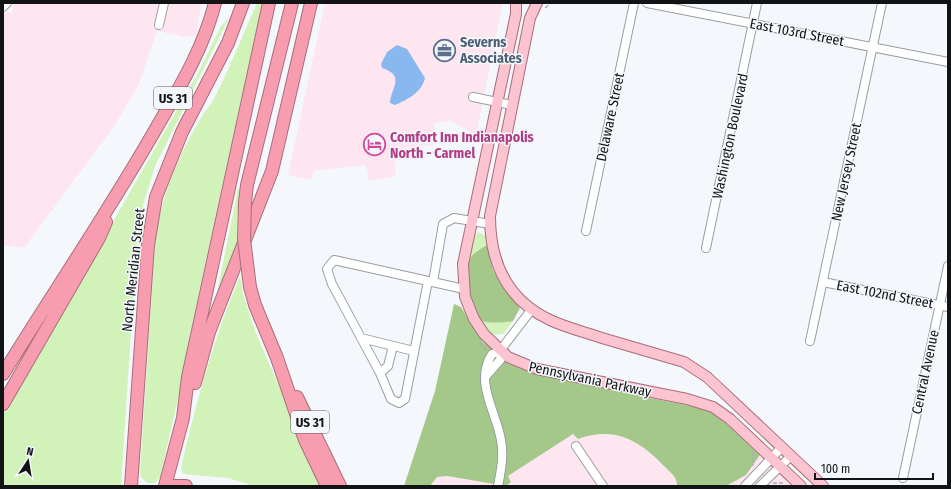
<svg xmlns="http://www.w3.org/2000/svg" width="951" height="489" font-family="'Fira Sans Condensed',sans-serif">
	<rect width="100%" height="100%" fill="#f4f8fc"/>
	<path fill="#fee6f0" d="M12,3H202L196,35L185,37L157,31L139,84L113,128L24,248L3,245V11L13,13Z
		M325,3H503L476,135L451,121L434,123L437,144L409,148L410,159L394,161L396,176L369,181L366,165L314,171L312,180L288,175Z
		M594,433L618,436L636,442L654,456L671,473L678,482L677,486H430L437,477L447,476L506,486L508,476L573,434L578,439Z
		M760,455L792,486H726L746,475Z"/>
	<path fill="#d1f3b9" d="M257,3H262L189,338L182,382L160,477L155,483H147L141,477L140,471L155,246C160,201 175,162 198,123C203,113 211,105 216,95C231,65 243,34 257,3Z
		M229,18L155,166L143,205L136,252L121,486H3V414L198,73L221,26Z
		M238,189H240L237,217V249L217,298H216Z
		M478,232L486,236L487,245L477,250L469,261L473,238Z
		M240,276L243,294L255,331L322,486H254L228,478L183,474L181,468C196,402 214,338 240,276Z
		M481,321H513L503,334C490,337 488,331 481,321Z"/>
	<path fill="#a3c889" d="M487,245L493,270L500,283L520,308L513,321C502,323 492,323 481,321C473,306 462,278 469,261C472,253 480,249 487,245Z
		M454,304L461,307L483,342L521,368L650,398L706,409L732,428L760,455L746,475L726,486H677C678,478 669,471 664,466C639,440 614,426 578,439L573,434L508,476L511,482L506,486L447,476L437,477L430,486H404L435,391Z"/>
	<path fill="#88b8ee" d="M397,45L407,49L425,78C422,92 407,100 395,105L390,103C391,87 406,76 382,68L381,64L387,52Z"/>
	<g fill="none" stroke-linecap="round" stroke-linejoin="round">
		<defs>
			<path id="minor" d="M647,3L948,62
				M3,7L7,3
				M159,25L164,3
				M473,97L512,105
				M586,231L634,3
				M706,248L757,3
				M428,281L405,399L399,403L391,399L380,373L332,284L327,269L334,260L464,289
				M433,282L443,224L454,218L490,224
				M823,282L948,307
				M361,338L414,351
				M810,341L882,3
				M380,373L388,366L393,346
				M486,376L501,359L499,352
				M576,446L603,486
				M903,478L948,266
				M498,486C501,471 504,455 501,440C496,411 474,382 492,354L499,352L532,309
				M745,486L782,447
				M760,486L791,456"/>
			<path id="major" d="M516,3V14L463,264L465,297L474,319L484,334L508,357L537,369L687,399L713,407L730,419L801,486
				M537,3L530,18L490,216C490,262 507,300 550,320C567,328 585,332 602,338C629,346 657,354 684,362L707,377L823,486"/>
			<path id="highway" d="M245,202L247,185L292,3
				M250,287L255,305L277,358L305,440L327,486
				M3,374C53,293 107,214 154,132C178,90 203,50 215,3
				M195,383L209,332L272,171L311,3
				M297,397L340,486
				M3,404L99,238L106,222
				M131,486L148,245L156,197L182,132L228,43L243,3
				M165,486L183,418L188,377L269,3
				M168,486H186"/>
		</defs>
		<use href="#minor" stroke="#999ea1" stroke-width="10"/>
		<use href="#major" stroke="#a86d79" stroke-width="12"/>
		<use href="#highway" stroke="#a86d79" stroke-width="14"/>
		<path stroke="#aaadb0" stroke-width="1.5" stroke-dasharray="4 2" stroke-linecap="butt" d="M545,8L551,3
			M480,343L486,350
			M752,452L753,466
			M773,483H785"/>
		<use href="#minor" stroke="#fff" stroke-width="8"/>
		<use href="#major" stroke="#fbc4d0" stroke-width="10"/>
		<use href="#highway" stroke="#f89db0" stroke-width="12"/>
		<defs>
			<path id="highway-bridge" d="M245,202L244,239L250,287"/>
		</defs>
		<use href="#highway-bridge" stroke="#a86d79" stroke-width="14" stroke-linecap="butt"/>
		<use href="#highway-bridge" stroke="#f89db0" stroke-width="12"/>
	</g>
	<defs>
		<symbol id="office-ring" viewBox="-11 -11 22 22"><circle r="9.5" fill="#f4f8fc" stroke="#5c6f8a" stroke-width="1.5"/><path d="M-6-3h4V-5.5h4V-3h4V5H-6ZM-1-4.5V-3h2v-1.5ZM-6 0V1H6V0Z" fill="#5c6f8a"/></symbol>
		<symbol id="hotel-ring" viewBox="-11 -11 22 22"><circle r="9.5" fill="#f4f8fc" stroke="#d1479c" stroke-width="1.5"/><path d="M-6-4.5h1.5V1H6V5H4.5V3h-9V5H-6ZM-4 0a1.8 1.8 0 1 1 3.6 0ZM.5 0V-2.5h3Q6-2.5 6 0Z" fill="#d1479c"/></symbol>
	</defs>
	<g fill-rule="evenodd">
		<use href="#office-ring" x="432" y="38" width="25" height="25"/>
		<use href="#hotel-ring" x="362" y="132" width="25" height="25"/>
	</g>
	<g text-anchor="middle" stroke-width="3" stroke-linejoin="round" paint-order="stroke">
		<g fill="#f4f8fc" stroke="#56585a" stroke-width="1">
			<rect x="154" y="87" width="38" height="22" rx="3"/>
			<rect x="291" y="411" width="38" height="22" rx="3"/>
		</g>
		<g font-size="13" font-weight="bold" fill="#121314">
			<text x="173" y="103">US 31</text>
			<text x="310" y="427">US 31</text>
		</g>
		<g font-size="14" fill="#121314" stroke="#f4f8fc">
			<text transform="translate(797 32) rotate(11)" y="5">East 103rd Street</text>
			<text transform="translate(610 117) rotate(-78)" y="5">Delaware Street</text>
			<text transform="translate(730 136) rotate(-78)" y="5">Washington Boulevard</text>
			<text transform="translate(846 172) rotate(-78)" y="5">New Jersey Street</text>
			<text transform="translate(133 270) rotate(-84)" y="5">North Meridian Street</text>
			<text transform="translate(885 294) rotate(11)" y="5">East 102nd Street</text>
			<text transform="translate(925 372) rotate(-78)" y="5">Central Avenue</text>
			<text transform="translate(590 379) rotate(12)" y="5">Pennsylvania Parkway</text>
		</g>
		<g font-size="14" font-weight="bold" fill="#4e5e75" stroke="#f4f8fc" text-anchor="start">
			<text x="460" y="47">Severns<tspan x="460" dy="16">Associates</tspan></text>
		</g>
		<g font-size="14" font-weight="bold" fill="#b23c85" stroke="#f4f8fc" text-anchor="start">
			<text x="390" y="142">Comfort Inn Indianapolis<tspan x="390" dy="16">North - Carmel</tspan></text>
		</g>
	</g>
	<rect width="951" height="489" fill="none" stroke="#121314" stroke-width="8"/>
	<g transform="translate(28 461) rotate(12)" stroke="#f4f8fc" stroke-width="3" paint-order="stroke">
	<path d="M0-3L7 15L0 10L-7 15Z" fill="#121314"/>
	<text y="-6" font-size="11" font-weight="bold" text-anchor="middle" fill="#121314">N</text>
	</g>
	<path d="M815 473v6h118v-6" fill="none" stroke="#121314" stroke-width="2"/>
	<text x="821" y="473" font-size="12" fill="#121314" stroke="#f4f8fc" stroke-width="3" paint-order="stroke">100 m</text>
</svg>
